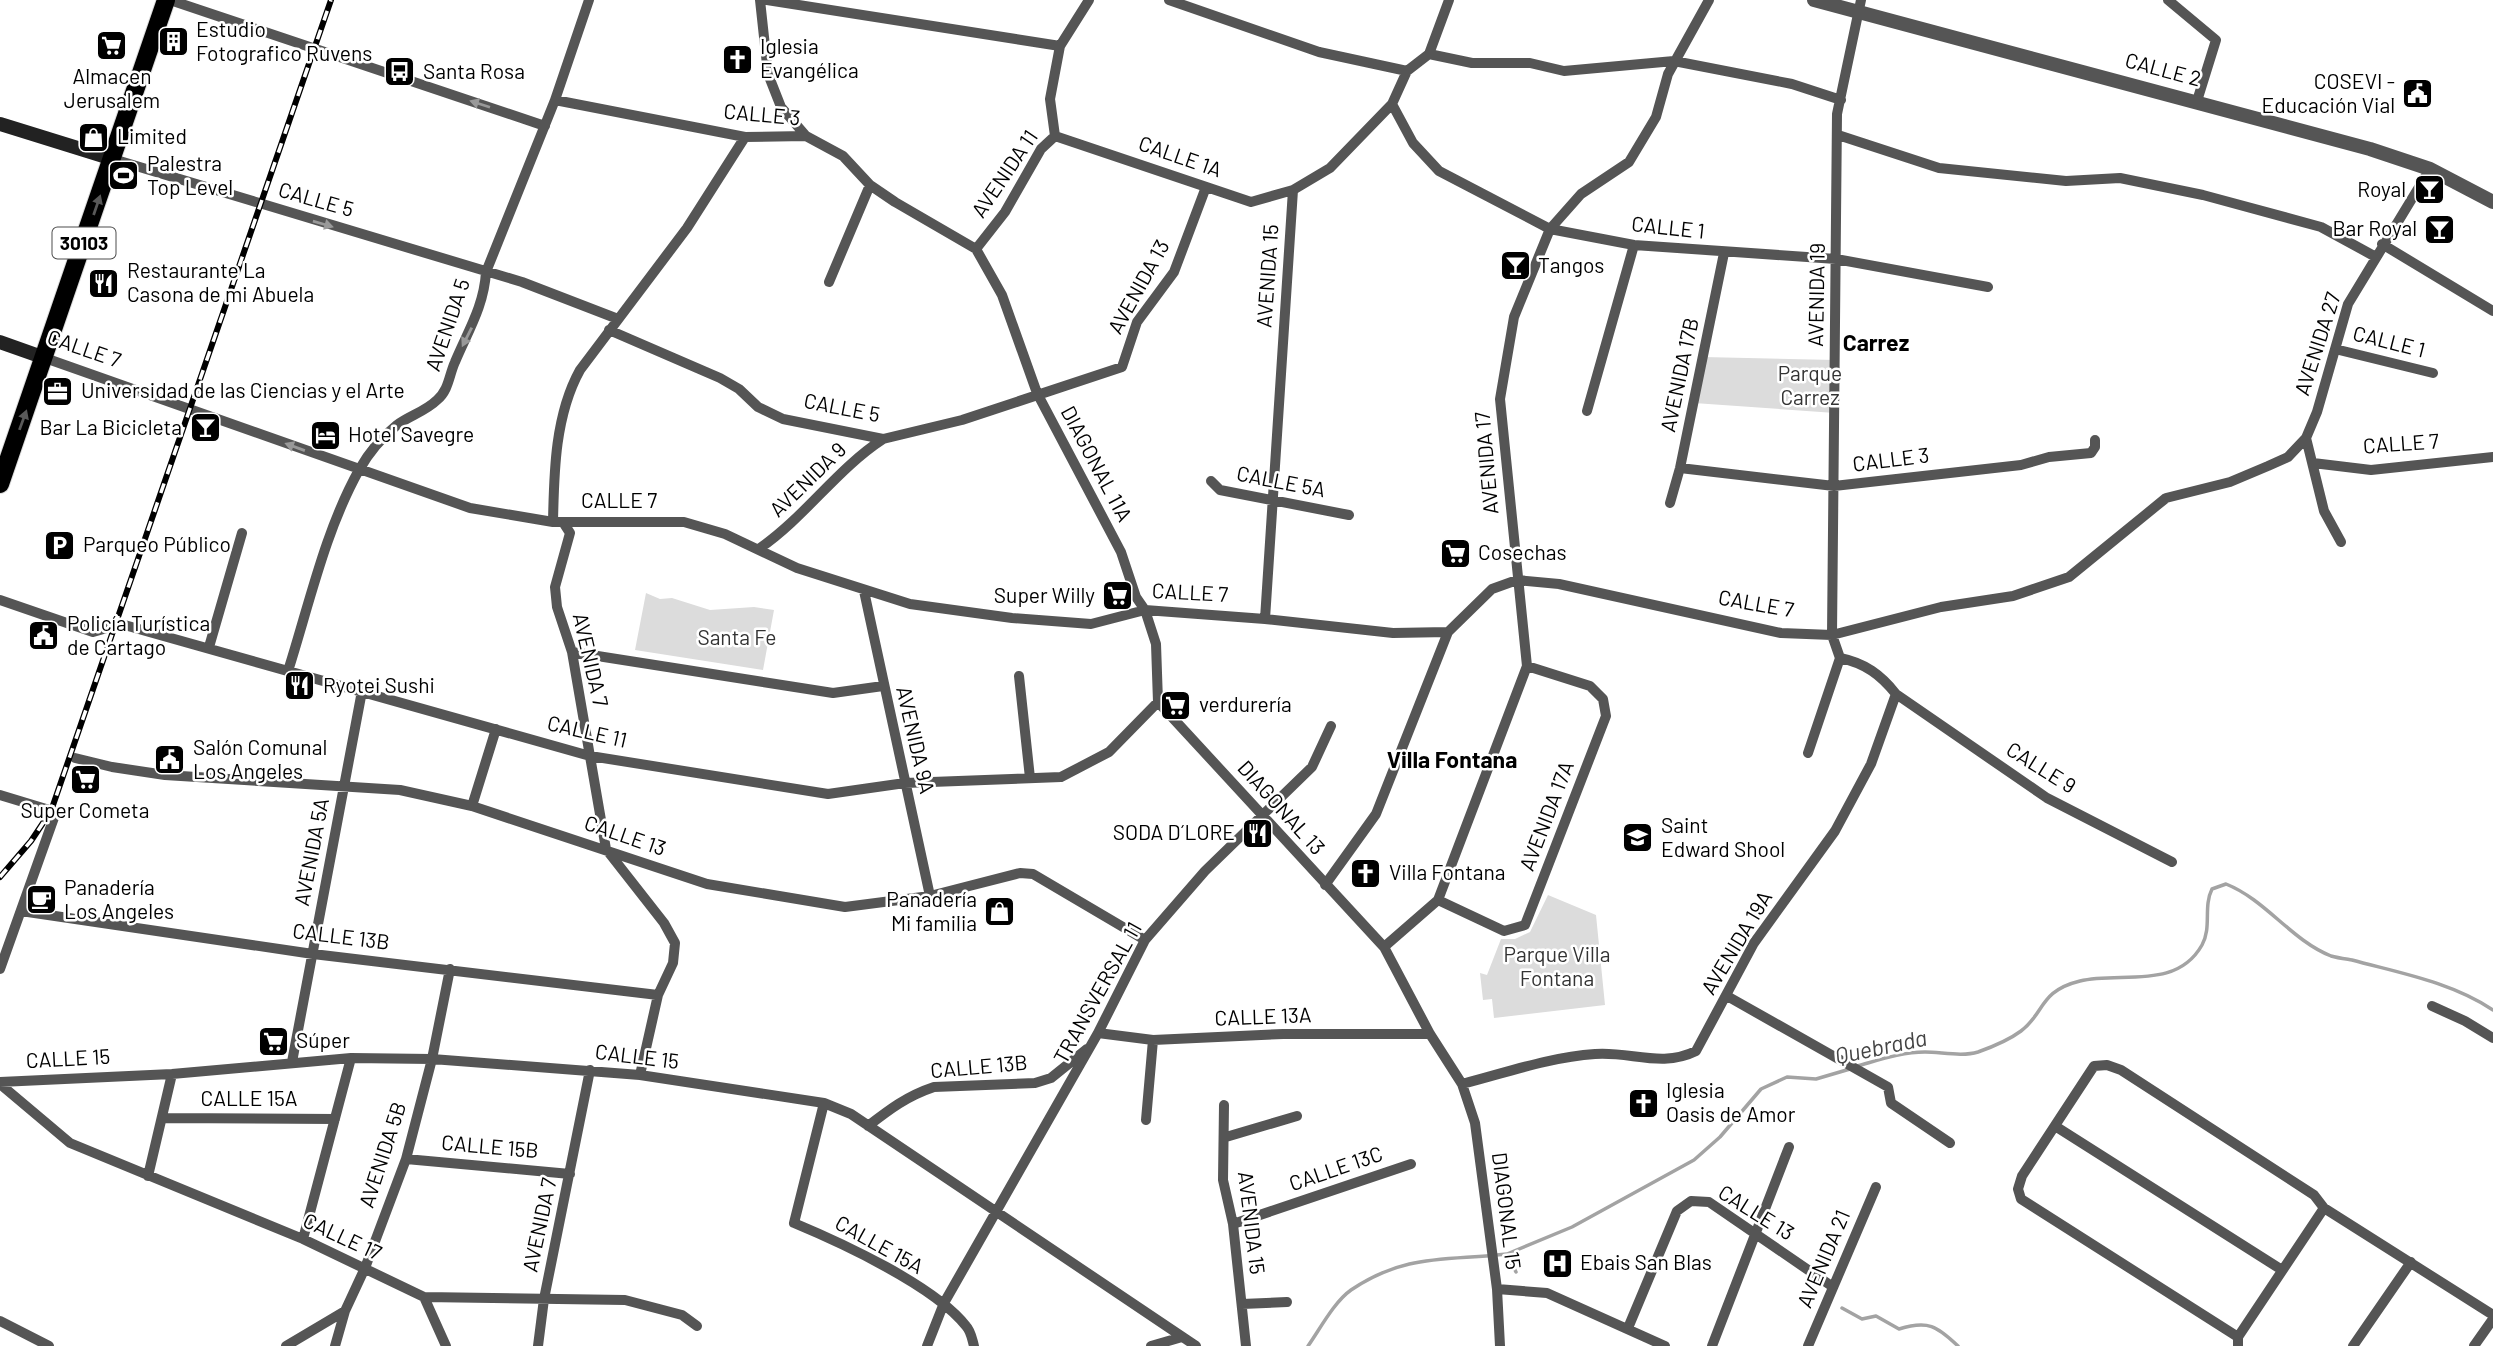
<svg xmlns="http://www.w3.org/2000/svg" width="2493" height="1346" font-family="Barlow,sans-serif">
	<rect width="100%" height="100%" fill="#fff"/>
	<path fill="#dcdcdc" d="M1703,357L1835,360V413L1694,403Z
		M646,593L660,599L672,598L710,610L754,607L774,610L763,670L635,650Z
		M1548,895L1596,915L1605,1005L1494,1018L1492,999L1483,1000L1480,973L1487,975L1501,939H1515L1530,932Z"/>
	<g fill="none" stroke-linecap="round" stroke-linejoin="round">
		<path stroke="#a3a3a3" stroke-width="3.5" d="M1857,1066C1879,1060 1902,1052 1925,1052C1941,1052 1962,1057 1978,1052C1992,1047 2009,1040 2021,1031C2045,1013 2039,991 2080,981C2120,971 2176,991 2202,945C2212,927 2203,907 2212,889L2226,884C2266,900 2291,940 2331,956C2338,958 2346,959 2352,960C2400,973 2451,982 2493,1010
			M1507,1254L1572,1227L1694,1160L1720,1137L1761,1089L1787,1077L1816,1079L1850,1069
			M1842,1308L1862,1319L1876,1316L1899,1329C1928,1320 1937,1326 1958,1346
			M1308,1346C1320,1329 1334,1302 1351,1290C1406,1253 1446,1261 1507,1254L1516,1272"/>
		<defs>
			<path id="primary" d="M0,484L166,0"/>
		</defs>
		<use href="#primary" stroke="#dbdbdb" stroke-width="20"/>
		<path stroke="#555" stroke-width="10" d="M170,0L545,126
			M760,0L768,74L781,107L806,136
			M767,0L1060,46
			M1169,0L1319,52L1407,71
			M2168,0L2216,40L2197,101
			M1429,54L1472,63H1530L1564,71L1674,61L1792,84L1841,100
			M555,100L745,137L806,136L843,156L870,185L895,202L976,249L1002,295L1037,393L1121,552L1136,597L1145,610L1156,644L1158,702
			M1392,104L1413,143L1439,171L1550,229L1634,245L1836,259L1988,287
			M1838,135L1939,168L2066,181L2120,178L2203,195L2321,227L2374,256
			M1055,136L1251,202L1293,190
			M113,159L522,282L618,319
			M2382,244L2493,311
			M976,249L1005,212L1041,149L1055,136L1050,99L1060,46L1089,0
			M829,282L870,185
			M609,330L720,378L739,389L758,407L783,419L883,439L962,420L1122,367L1137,322L1174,272L1206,187
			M2335,349L2433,373
			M45,358L470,508L553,522H684L725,534L797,568L910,604L1012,618L1091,624L1145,610L1265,619L1393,633L1448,632L1492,589L1517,580L1559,584L1781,633L1832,635L1941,607L2013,596L2069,577L2166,498L2230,482L2268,466L2288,457L2306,438
			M1587,411L1634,245
			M2313,463L2371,470L2493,457
			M1680,468L1834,486L2021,465L2049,457L2091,453L2095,447V440
			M1211,481L1220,490L1349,515
			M1670,503L1680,468L1724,253
			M553,522C554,472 555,415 580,370L687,228L745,137
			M563,522L570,533L555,587L557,607L572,652L606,849L664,923L675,943L673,963L658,995L640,1075
			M2341,542L2324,511L2306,438L2317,412L2348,304L2430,169
			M760,548C805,517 837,469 883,439
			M864,591L930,896
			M0,600L93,632L121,624L590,756L828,794L905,783L1061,777L1109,752L1158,702
			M1265,619L1293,190L1330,168L1392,104L1407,71L1429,54L1449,0
			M209,647L242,533
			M572,652L833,693L883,686
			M1840,658C1865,663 1881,675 1896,694L2047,798L2172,862
			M288,671C309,605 325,531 359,470C368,454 382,437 397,425C409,416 426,411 437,400C449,390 449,375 455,362C468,331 484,306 486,272L555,100L589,0
			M1019,676L1030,778
			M1158,702L1384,947L1430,1034L1462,1084L1475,1123L1497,1289L1500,1346
			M1808,753L1840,658L1832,635L1837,114L1861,0
			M75,758L112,767L165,775L400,790L472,806L707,884L845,907L930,896L1020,873L1033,874L1145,940
			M0,795L56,812L0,969
			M472,806L496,729
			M1325,885L1376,814L1448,632
			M1438,900L1504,931L1525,925L1606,716L1603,699L1590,686L1527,666
			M21,911L313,954L658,995
			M1384,947L1438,900L1527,666L1500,399L1514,317L1550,229L1581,194L1629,162L1656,117L1668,74L1709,0
			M1727,996L1888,1087L1891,1103L1950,1143
			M2432,1006L2465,1021L2493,1038
			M1098,1033L1153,1040L1283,1034H1430
			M292,1062L362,691
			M0,1082L172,1074L351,1058L432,1059L640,1075L824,1103L851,1114L1196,1346
			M0,1084L70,1143L303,1239L424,1297L625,1300L682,1315L697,1326
			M1462,1084C1505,1073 1550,1057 1595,1054C1630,1051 1662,1068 1696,1051L1754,943L1835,831L1871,764L1896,694
			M824,1103L794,1223C842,1243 935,1286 966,1326C971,1331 972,1339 974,1346
			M1224,1105L1223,1180L1233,1224L1246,1346
			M162,1118L335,1119
			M1146,1120L1153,1040
			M868,1126C890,1109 907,1096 934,1087L1035,1083L1051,1078L1087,1049
			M2055,1126L2282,1270
			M1226,1137L1297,1116
			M406,1159L570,1174
			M148,1176L172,1074
			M1233,1224L1411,1164
			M303,1239L351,1058
			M1497,1289L1547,1293L1665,1346
			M424,1297L446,1346
			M1242,1304L1287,1302
			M0,1321L49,1346
			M1628,1328L1677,1211L1691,1201L1709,1202L1833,1287
			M2238,1337L2021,1199L2018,1189L2022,1176L2094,1066L2107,1065L2121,1070L2314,1195L2324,1208
			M286,1346L345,1311
			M335,1346L345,1311L365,1268L406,1159L432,1059L450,969
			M538,1346L544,1299L590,1070
			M927,1346L944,1303L1098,1033L1145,940L1205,871L1312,767L1331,726
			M1151,1346L1182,1337
			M1712,1346L1789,1147
			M1808,1346L1876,1187
			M2238,1346V1337L2324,1208L2493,1315
			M2353,1346L2411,1262
			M2474,1346L2493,1319"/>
		<path stroke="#555" stroke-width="14" d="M1814,0L2370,149L2430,169L2493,202"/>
		<path stroke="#222" stroke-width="14" d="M0,124L113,159
			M0,342L45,358"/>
		<use href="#primary" stroke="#000" stroke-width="18"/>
		<defs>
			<path id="rail" d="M0,877L31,841L51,811L331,0"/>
		</defs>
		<use href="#rail" stroke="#000" stroke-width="6"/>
		<use href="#rail" stroke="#fff" stroke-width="3.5" stroke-dasharray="10" stroke-linecap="butt"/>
	</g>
	<defs><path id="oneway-solid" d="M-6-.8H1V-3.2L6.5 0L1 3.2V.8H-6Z" transform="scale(1.75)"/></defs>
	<g fill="#999">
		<use href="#oneway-solid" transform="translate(480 104) rotate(-162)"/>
		<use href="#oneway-solid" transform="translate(323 224) rotate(16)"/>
		<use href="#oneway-solid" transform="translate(467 337) rotate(117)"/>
		<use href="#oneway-solid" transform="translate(295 447) rotate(-160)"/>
	</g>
	<g fill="#595959">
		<use href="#oneway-solid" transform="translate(97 205) rotate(-71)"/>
		<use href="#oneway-solid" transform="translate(23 420) rotate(-70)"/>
	</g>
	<defs>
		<symbol id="building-square" viewBox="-11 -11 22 22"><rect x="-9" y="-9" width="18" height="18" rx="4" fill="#000" stroke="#fff"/><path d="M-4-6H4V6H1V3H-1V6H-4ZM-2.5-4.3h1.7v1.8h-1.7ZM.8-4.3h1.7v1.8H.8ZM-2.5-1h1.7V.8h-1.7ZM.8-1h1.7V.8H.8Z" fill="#fff"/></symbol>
		<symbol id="supermarket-square" viewBox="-11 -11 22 22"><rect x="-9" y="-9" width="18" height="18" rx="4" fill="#000" stroke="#fff"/><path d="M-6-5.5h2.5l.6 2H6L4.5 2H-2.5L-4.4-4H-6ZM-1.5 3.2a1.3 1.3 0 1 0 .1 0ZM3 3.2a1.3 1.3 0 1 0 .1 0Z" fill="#fff"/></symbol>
		<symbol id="church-square" viewBox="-11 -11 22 22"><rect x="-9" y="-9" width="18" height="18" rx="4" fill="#000" stroke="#fff"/><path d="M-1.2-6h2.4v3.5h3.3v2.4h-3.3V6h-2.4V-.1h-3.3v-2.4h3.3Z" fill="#fff"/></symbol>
		<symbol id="bus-square" viewBox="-11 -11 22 22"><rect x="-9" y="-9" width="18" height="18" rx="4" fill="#000" stroke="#fff"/><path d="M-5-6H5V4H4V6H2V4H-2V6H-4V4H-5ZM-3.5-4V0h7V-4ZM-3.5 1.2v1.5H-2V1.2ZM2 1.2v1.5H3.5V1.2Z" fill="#fff"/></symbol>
		<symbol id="civic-square" viewBox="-11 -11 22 22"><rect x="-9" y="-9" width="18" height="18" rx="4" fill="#000" stroke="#fff"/><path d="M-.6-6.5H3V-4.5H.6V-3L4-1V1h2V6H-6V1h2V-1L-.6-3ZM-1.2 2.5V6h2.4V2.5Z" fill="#fff"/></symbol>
		<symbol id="shop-square" viewBox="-11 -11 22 22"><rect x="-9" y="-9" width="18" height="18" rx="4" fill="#000" stroke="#fff"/><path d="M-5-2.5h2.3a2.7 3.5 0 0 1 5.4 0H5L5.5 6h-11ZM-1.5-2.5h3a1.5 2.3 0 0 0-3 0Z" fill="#fff"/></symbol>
		<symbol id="stadium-square" viewBox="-11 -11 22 22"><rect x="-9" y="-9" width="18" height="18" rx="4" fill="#000" stroke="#fff"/><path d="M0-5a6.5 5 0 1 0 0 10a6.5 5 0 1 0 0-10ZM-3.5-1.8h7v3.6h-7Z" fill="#fff"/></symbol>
		<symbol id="bar-square" viewBox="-11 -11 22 22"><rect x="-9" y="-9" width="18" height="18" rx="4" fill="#000" stroke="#fff"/><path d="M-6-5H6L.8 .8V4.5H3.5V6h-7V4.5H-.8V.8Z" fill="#fff"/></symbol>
		<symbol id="restaurant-square" viewBox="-11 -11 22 22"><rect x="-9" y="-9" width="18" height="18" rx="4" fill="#000" stroke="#fff"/><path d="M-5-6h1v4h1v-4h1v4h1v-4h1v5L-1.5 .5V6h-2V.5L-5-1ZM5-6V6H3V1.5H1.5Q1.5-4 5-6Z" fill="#fff"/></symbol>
		<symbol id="office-square" viewBox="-11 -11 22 22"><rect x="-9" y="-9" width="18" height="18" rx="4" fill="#000" stroke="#fff"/><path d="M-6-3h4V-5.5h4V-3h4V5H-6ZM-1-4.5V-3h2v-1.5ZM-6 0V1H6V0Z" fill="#fff"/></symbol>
		<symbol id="hotel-square" viewBox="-11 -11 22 22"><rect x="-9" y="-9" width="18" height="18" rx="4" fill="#000" stroke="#fff"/><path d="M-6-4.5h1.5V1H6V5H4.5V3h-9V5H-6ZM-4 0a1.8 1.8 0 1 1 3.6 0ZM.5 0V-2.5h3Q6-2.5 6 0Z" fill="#fff"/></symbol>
		<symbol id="parking-square" viewBox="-11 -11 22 22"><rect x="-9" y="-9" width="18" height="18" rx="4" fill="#000" stroke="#fff"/><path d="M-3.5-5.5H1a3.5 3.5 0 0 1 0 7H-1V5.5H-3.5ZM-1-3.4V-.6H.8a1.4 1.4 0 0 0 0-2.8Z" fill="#fff"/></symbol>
		<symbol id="school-square" viewBox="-11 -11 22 22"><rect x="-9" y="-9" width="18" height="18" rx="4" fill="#000" stroke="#fff"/><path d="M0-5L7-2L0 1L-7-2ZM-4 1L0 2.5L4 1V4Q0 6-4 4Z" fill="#fff"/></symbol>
		<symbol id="cafe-square" viewBox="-11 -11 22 22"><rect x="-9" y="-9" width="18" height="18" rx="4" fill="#000" stroke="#fff"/><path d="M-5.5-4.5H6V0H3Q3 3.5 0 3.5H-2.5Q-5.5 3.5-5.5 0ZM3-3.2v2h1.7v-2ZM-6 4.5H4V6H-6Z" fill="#fff"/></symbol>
		<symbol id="hospital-square" viewBox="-11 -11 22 22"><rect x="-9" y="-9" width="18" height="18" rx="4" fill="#000" stroke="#fff"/><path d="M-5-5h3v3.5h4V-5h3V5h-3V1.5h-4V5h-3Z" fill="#fff"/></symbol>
	</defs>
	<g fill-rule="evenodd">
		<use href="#building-square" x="156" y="24" width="35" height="35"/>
		<use href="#supermarket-square" x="94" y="28" width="35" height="35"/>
		<use href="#church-square" x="720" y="42" width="35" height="35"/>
		<use href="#bus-square" x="382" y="54" width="35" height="35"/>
		<use href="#civic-square" x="2400" y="76" width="35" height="35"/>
		<use href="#shop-square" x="76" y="120" width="35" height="35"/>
		<use href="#stadium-square" x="106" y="158" width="35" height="35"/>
		<use href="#bar-square" x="2412" y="172" width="35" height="35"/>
		<use href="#bar-square" x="2422" y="212" width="35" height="35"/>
		<use href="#bar-square" x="1498" y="248" width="35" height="35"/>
		<use href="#restaurant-square" x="86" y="266" width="35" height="35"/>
		<use href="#office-square" x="40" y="374" width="35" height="35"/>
		<use href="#bar-square" x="188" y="410" width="35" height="35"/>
		<use href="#hotel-square" x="308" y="418" width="35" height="35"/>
		<use href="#parking-square" x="42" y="528" width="35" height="35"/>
		<use href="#supermarket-square" x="1438" y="536" width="35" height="35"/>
		<use href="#supermarket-square" x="1100" y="578" width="35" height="35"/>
		<use href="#civic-square" x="26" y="618" width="35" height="35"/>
		<use href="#restaurant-square" x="282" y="668" width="35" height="35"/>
		<use href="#supermarket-square" x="1158" y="688" width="35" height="35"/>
		<use href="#civic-square" x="152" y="742" width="35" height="35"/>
		<use href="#supermarket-square" x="68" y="762" width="35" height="35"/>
		<use href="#restaurant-square" x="1240" y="816" width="35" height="35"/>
		<use href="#school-square" x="1620" y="820" width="35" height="35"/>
		<use href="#church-square" x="1348" y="856" width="35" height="35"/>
		<use href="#cafe-square" x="24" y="882" width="35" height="35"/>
		<use href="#shop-square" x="982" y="894" width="35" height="35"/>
		<use href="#supermarket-square" x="256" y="1024" width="35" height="35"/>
		<use href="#church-square" x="1626" y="1086" width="35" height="35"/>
		<use href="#hospital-square" x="1540" y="1246" width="35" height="35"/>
	</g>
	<g text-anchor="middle" stroke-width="5" stroke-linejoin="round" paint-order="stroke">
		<rect fill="#fff" stroke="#4c4c4c" stroke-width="2" x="52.5" y="227.5" width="63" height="31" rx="5"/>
		<g font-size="19" font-weight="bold" fill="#000">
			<text x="84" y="250">30103</text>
		</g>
		<g font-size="21" fill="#000" stroke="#fff" text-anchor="start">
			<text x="196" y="37">Estudio<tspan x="196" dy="24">Fotografico Ruvens</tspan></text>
			<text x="760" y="54">Iglesia<tspan x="760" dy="24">Evangélica</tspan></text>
			<text x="423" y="79">Santa Rosa</text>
			<text x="112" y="84" text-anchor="middle">Almacen<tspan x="112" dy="24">Jerusalem</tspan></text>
			<text x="2395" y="89" text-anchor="end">COSEVI -<tspan x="2395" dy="24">Educación Vial</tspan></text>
			<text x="117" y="144">Limited</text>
			<text x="147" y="171">Palestra<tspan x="147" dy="24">Top Level</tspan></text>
			<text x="2406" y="197" text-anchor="end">Royal</text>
			<text x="2417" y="236" text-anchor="end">Bar Royal</text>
			<text x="1538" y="273">Tangos</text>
			<text x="127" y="278">Restaurante La<tspan x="127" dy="24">Casona de mi Abuela</tspan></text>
			<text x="81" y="398">Universidad de las Ciencias y el Arte</text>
			<text x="182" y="435" text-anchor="end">Bar La Bicicleta</text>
			<text x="348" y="442">Hotel Savegre</text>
			<text x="83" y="552">Parqueo Público</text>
			<text x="1478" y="560">Cosechas</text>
			<text x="1095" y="603" text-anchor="end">Super Willy</text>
			<text x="67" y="631">Policía Turística<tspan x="67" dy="24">de Cartago</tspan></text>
			<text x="323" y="693">Ryotei Sushi</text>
			<text x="1199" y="712">verdurería</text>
			<text x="193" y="755">Salón Comunal<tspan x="193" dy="24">Los Angeles</tspan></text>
			<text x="85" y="818" text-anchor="middle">Super Cometa</text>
			<text x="1661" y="833">Saint<tspan x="1661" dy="24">Edward Shool</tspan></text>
			<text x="1235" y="840" text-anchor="end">SODA D´LORE</text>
			<text x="1389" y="880">Villa Fontana</text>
			<text x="64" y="895">Panadería<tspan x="64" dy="24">Los Angeles</tspan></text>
			<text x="977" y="907" text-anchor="end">Panadería<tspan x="977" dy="24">Mi familia</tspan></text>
			<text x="296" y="1048">Súper</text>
			<text x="1666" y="1098">Iglesia<tspan x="1666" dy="24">Oasis de Amor</tspan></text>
			<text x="1580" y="1270">Ebais San Blas</text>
		</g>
		<g font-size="21" fill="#000" stroke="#fff">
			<text transform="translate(2163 70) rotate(15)" y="7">CALLE 2</text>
			<text transform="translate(762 115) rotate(5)" y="7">CALLE 3</text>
			<text transform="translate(1180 157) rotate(19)" y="7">CALLE 1A</text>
			<text transform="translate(1005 174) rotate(-56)" y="7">AVENIDA 11</text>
			<text transform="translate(316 200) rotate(16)" y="7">CALLE 5</text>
			<text transform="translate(1668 228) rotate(6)" y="7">CALLE 1</text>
			<text transform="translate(1268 276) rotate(-86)" y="7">AVENIDA 15</text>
			<text transform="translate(1139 287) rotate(-61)" y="7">AVENIDA 13</text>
			<text transform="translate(1817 295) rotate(-89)" y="7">AVENIDA 19</text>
			<text transform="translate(448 325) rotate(-71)" y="7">AVENIDA 5</text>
			<text transform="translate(2389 342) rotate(14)" y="7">CALLE 1</text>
			<text transform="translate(2318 344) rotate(-72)" y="7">AVENIDA 27</text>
			<text transform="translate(84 349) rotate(19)" y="7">CALLE 7</text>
			<text transform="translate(1680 375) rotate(-78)" y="7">AVENIDA 17B</text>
			<text transform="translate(842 408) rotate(11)" y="7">CALLE 5</text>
			<text transform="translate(2401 444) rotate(-4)" y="7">CALLE 7</text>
			<text transform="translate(1891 460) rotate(-7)" y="7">CALLE 3</text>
			<text transform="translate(1487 463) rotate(-95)" y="7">AVENIDA 17</text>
			<text transform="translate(1096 464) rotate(62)" y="7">DIAGONAL 11A</text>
			<text transform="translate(808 480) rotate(-44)" y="7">AVENIDA 9</text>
			<text transform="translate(1281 482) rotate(11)" y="7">CALLE 5A</text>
			<text x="619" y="508">CALLE 7</text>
			<text transform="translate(1190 593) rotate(3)" y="7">CALLE 7</text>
			<text transform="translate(1756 604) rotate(10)" y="7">CALLE 7</text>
			<text transform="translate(590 660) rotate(77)" y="7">AVENIDA 7</text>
			<text transform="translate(587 732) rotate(13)" y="7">CALLE 11</text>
			<text transform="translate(915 740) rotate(77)" y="7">AVENIDA 9A</text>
			<text transform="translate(2041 768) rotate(32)" y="7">CALLE 9</text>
			<text transform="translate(1281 808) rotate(48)" y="7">DIAGONAL 13</text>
			<text transform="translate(1547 816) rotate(-69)" y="7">AVENIDA 17A</text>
			<text transform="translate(625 836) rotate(19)" y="7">CALLE 13</text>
			<text transform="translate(312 852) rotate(-79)" y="7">AVENIDA 5A</text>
			<text transform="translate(341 937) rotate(7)" y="7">CALLE 13B</text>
			<text transform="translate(1737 943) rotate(-59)" y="7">AVENIDA 19A</text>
			<text transform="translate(1098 993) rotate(-61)" y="7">TRANSVERSAL 11</text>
			<text transform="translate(1263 1017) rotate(-2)" y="7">CALLE 13A</text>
			<text transform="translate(637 1057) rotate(7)" y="7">CALLE 15</text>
			<text transform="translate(68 1059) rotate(-3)" y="7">CALLE 15</text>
			<text transform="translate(979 1067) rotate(-5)" y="7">CALLE 13B</text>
			<text x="249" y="1106">CALLE 15A</text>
			<text transform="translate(490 1147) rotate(5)" y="7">CALLE 15B</text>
			<text transform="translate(383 1155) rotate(-72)" y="7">AVENIDA 5B</text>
			<text transform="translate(1336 1169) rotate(-19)" y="7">CALLE 13C</text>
			<text transform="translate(1506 1211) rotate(83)" y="7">DIAGONAL 15</text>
			<text transform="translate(1756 1213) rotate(32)" y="7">CALLE 13</text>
			<text transform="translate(1251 1223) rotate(83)" y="7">AVENIDA 15</text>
			<text transform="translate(540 1225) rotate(-78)" y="7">AVENIDA 7</text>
			<text transform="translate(342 1237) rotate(25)" y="7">CALLE 17</text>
			<text transform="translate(879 1245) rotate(29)" y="7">CALLE 15A</text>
			<text transform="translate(1824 1259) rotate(-67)" y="7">AVENIDA 21</text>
		</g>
		<g font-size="21" fill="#333" stroke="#fff">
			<text x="1810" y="381">Parque<tspan x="1810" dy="24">Carrez</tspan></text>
			<text x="737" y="645">Santa Fe</text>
			<text x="1557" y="962">Parque Villa<tspan x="1557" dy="24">Fontana</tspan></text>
		</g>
		<g font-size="23" font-weight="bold" fill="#000" stroke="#fff">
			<text x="1876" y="351">Carrez</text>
			<text x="1452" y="768">Villa Fontana</text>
		</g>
		<g font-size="23" font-style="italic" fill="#444" stroke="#fff">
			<text transform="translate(1881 1047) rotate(-12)" y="8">Quebrada</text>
		</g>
	</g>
</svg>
